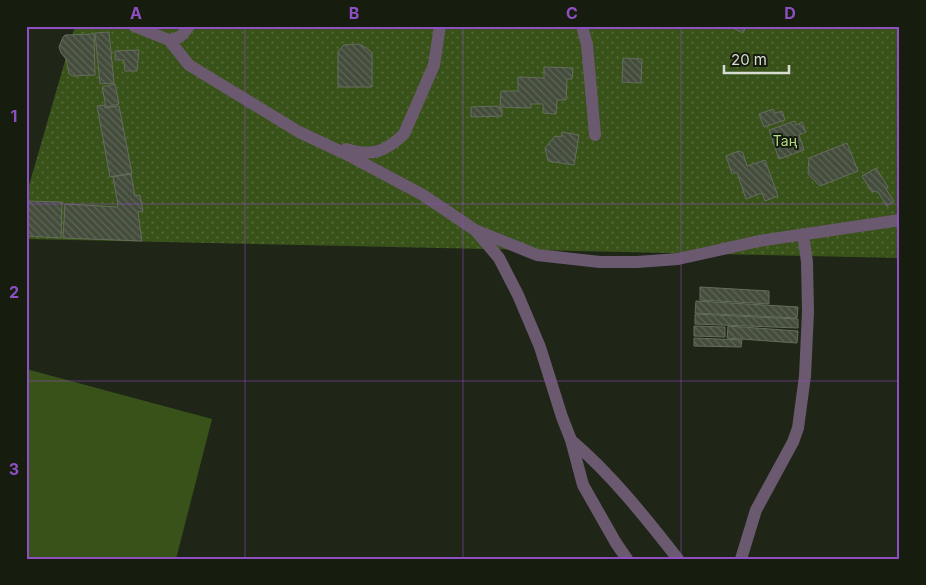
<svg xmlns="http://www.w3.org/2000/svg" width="926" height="585" font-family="Inter,sans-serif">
	<defs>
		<pattern id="garden-dots" width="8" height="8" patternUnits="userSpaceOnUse" patternTransform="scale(1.25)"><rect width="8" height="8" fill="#395219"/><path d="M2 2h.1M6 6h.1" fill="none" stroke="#556a3a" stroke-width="1.8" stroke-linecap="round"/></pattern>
		<pattern id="building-back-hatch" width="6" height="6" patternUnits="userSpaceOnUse" patternTransform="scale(1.25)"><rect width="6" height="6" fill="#444c3c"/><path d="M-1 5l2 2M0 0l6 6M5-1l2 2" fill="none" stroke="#5e6557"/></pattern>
	</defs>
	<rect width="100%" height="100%" fill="#1f2618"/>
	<path fill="#395219" d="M26,369L212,419L176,559H26Z"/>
	<path fill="url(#garden-dots)" d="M75,26H900V258L26,239V196Z"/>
	<path fill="url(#building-back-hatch)" stroke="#656e5e" d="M729,26H746L743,33Z
		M109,32L114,83L100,84L95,33Z
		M94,34L95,75L73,76L69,74L66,59L61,53L59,47L63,37L65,35Z
		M359,44L368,49L372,53V87H338V51L344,45Z
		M139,50L137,71H125L124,60H115V51Z
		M623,58L642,59L641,83L622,82Z
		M544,67L573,68L572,79H567L566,100H557L556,114L543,113V104H531V108L500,107L501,91H518V77L544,78Z
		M115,84L119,104L106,107L102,87Z
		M105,105V108L119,106L132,173L110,177L97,106Z
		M497,106L502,109V116L471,117V107Z
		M773,109L775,113L782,111L785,120L764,127L759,114Z
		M795,121L796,125L802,122L806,132L799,135L804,150L779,159L769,130Z
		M562,132L579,135L574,165L548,161L545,148L555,136L561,137Z
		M847,143L858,171L820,186L808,174L809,158Z
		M739,151L743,153L747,166L765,160L778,196L765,201L762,193L746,199L737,172L732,174L726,156Z
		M876,168L888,187L886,189L894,201L887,206L878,192L871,191L862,176Z
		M131,174L135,196L140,195L143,211L138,212L142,241L63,238L65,204L117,207L118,205L113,177Z
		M26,201L62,202L61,238L26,236Z
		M700,287L769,291V304L700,300Z
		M696,301L798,307L797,318L695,313Z
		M695,314L798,319V328L695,324Z
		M694,326L725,327V337L694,336Z
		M728,326L798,331L797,343L727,338Z
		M694,338L742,340L741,347L694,346Z"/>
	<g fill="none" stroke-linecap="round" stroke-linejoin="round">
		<path stroke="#6b5970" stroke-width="12" d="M134,26L169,40L189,65L299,132L346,154L423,195L475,230L537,255L600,262H637L678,259L759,241L900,220
			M582,26L587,45L595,135
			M169,40C179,39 183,35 189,26
			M346,149C372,157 385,152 404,134L434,65L440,26
			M477,232L499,258L518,295L540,347L562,417L571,440L583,485L616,543L627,559
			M571,440C612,475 645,517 678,559
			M741,559L756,510L793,442L798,428L805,376L808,312L807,262L803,234"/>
	</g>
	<path fill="none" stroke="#8e4fc3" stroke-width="1" stroke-opacity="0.55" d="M245,26V559M463,26V559M681,26V559M26,204H900M26,381H900"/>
	<g text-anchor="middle" stroke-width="4" stroke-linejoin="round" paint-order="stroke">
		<g font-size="14" fill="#b1dc84" stroke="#161d0f">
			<text x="785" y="146">Таң</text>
		</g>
	</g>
	<rect width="926" height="585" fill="none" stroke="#161d0f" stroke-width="55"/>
	<path d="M724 65v8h65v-8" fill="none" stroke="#d8ddd4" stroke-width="2.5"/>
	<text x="731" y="65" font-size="15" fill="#d8ddd4" stroke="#161d0f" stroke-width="4" paint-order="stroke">20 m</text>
	<rect x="28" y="28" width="870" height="530" fill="none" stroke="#8e4fc3" stroke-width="2"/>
	<g font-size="16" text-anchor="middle" font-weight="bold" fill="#8e4fc3">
		<text x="136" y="19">A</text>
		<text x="354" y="19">B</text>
		<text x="572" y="19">C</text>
		<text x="790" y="19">D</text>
		<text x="14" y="122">1</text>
		<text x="14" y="298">2</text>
		<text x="14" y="475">3</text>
	</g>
</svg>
